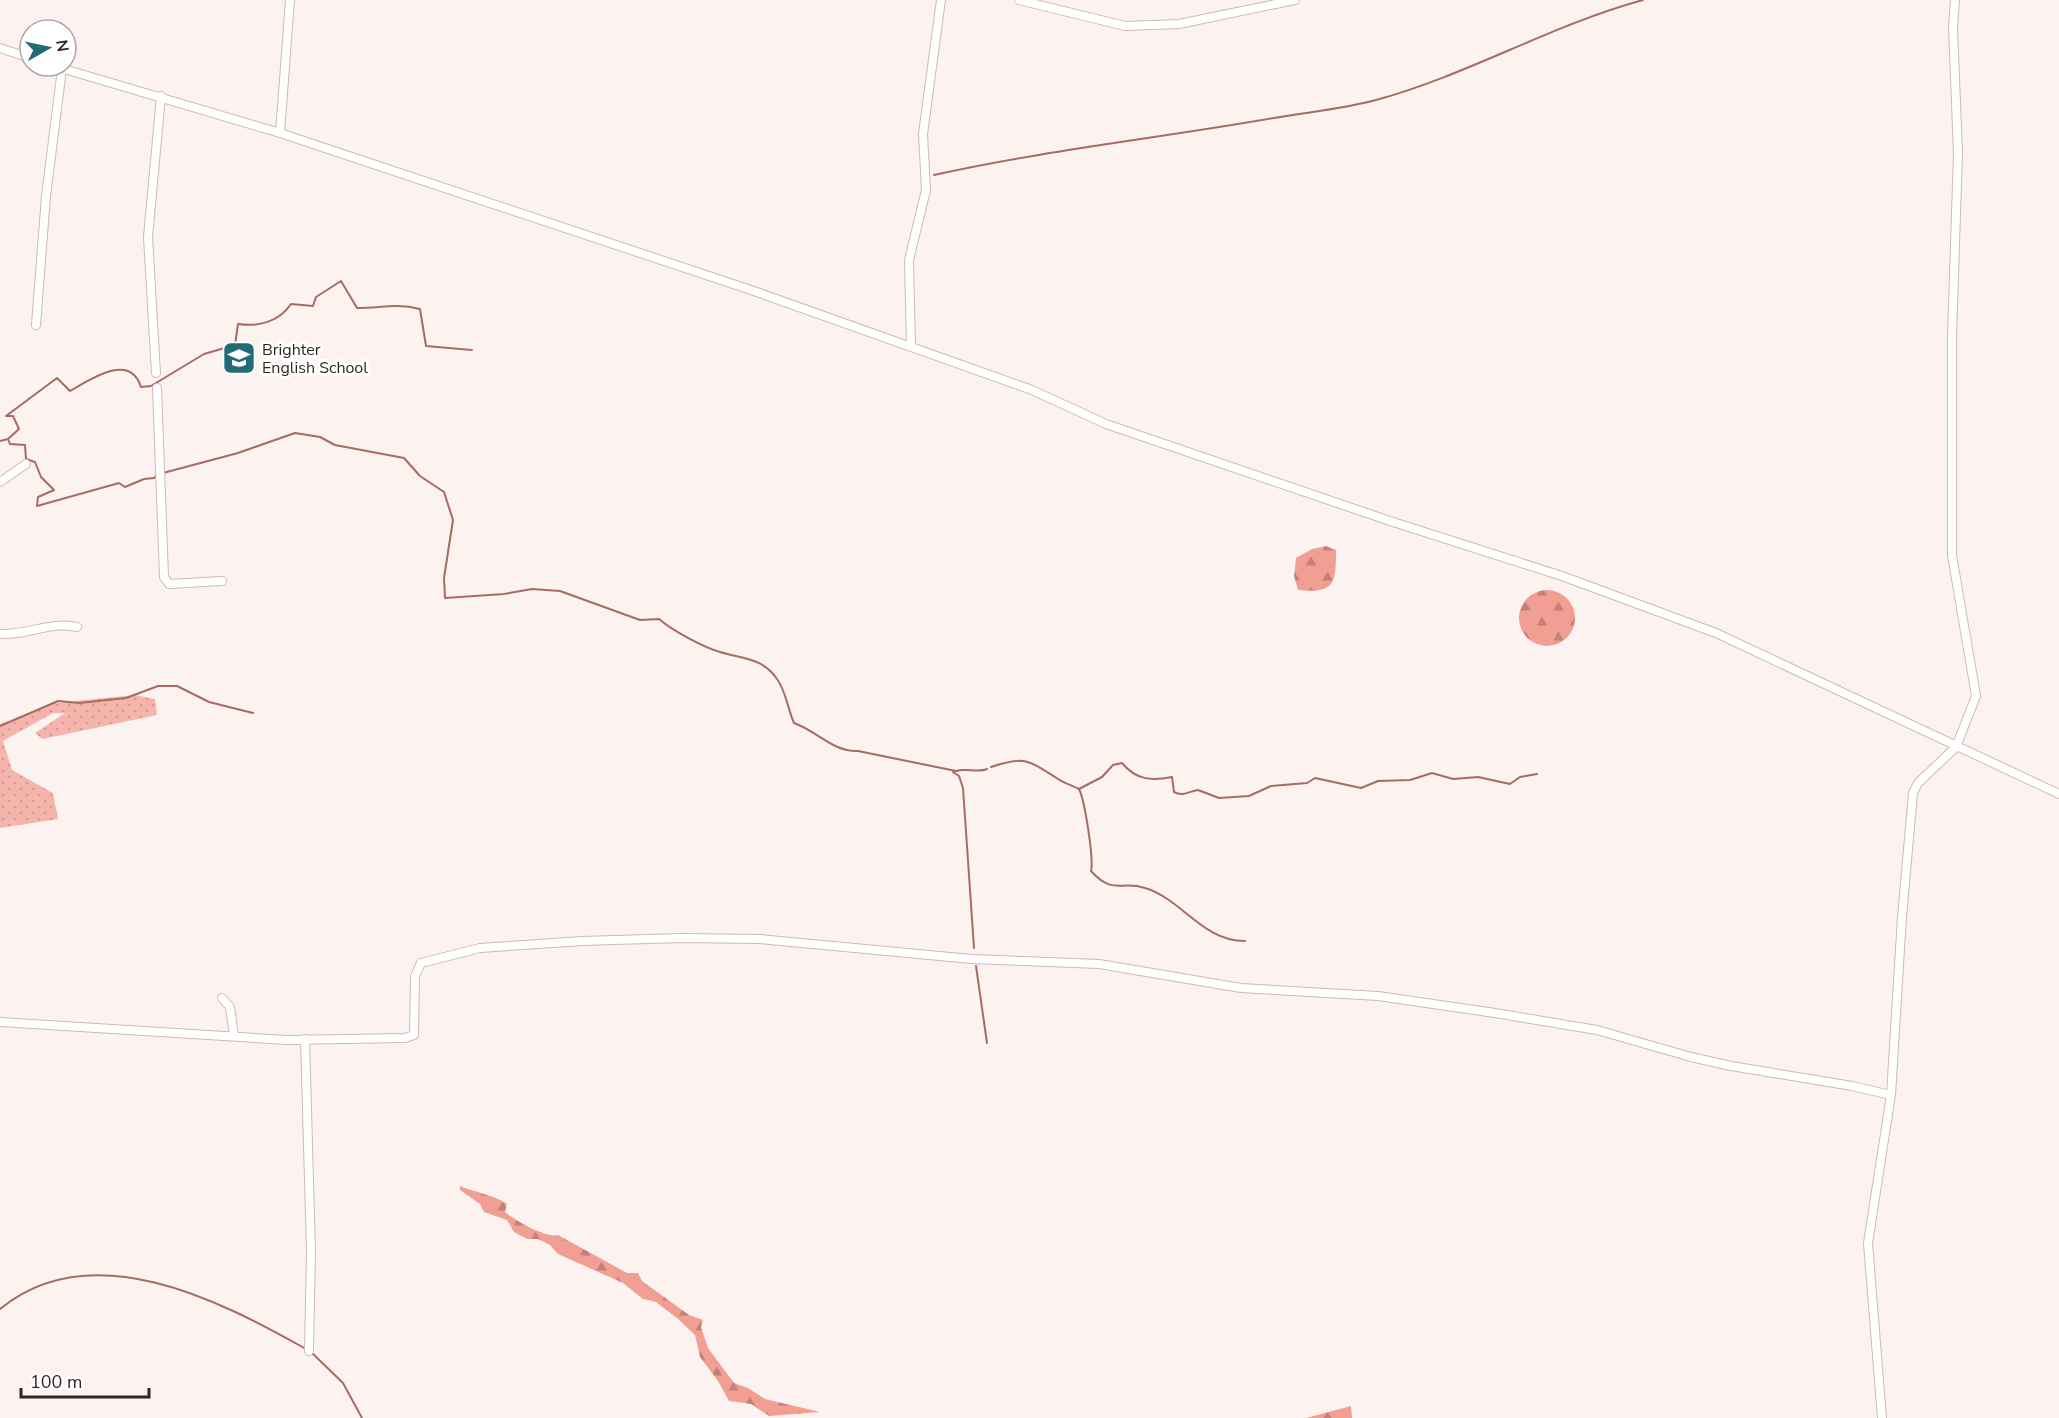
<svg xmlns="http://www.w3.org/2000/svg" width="2059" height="1418" font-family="'Nunito Sans',sans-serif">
	<defs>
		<pattern id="grass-dots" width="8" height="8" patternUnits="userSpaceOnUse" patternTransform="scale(1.5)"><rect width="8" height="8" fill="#f5b5ac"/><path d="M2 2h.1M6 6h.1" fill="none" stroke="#d29c94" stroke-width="1.8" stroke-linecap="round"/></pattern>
		<pattern id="forest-firs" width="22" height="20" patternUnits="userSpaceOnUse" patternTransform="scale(1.5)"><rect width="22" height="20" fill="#f19e93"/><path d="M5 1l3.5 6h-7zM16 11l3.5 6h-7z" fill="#c48178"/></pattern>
	</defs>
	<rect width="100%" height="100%" fill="#fcf3f1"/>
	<path fill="url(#grass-dots)" d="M135,695L155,699L157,715L42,739L35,733L65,713H53L3,741L12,770L53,793L58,819L0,828V724L58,701L54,703Z"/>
	<path fill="url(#forest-firs)" d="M1326,546L1336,550C1336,583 1335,594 1298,590L1294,576L1296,558L1312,549Z
		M1519 618a28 28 0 1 1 56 0a28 28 0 1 1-56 0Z
		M460,1186C472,1191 499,1197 507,1204L505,1212C516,1221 545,1238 558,1235L627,1273H638L642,1281L689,1315L703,1320L701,1327L708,1348L734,1383L748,1388L765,1399L820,1412L769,1416L751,1404L729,1401L718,1381L700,1357L695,1335L678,1319L656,1302L643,1299L623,1283L558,1254L550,1245L538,1239H527L514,1232L507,1220L484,1212L480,1204L460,1190Z
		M1351,1406L1352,1418H1306Z"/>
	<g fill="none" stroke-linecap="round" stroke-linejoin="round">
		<path stroke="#a76b63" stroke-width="2" d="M934,175C1046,150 1161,138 1274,118C1308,112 1343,109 1376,100C1468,75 1551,25 1643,0
			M8,439L10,444L25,445L26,459L35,462L41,477L54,490L38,497L37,506L119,483L125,487L144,479L154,478L158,474
			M0,441L8,439L19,429L13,416H6L57,378L70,391C91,379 130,352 141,387L151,386L204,354L235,345L238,324C258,327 279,322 291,304L313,306L316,297L341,281L357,308C383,308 394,303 420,309L426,346L472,350
			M163,473L238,453L295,433L320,437L335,445L404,458L420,476L444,492L453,520L444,578L445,598L504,594L532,589L560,591L640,620L659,619C673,631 703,647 720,652C743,659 763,658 777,679C786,691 788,710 794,723C817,731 833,752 858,751L956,771C967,768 978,773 987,769
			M0,726L58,701L79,703L126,698L158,686H177L209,702L253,713
			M991,767C1025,755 1030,761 1058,779C1062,782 1073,786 1079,789L1102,777L1113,765L1122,763C1136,780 1151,781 1172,777L1174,792C1184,797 1189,791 1198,790L1219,798L1249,796L1271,786L1307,783L1315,778L1361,788L1378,781L1410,780L1432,773L1453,779L1478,777L1510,784L1520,777L1537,774
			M953,772L959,776L963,788L974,948
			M1079,789C1085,801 1094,860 1091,871C1114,896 1121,880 1145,888C1182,899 1202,941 1245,941
			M976,966L987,1043
			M0,1309C91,1234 219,1300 306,1349
			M311,1352L343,1383L362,1418"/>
		<defs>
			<path id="minor" d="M1019,0L1125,26L1179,24L1295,0
				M0,48L30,58
				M54,66L280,133L751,290L1032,390L1106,424L1390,521L1562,576L1716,633L2059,794
				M280,133L290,0
				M36,325L46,196L62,69
				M911,347L909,260L926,190L923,134L941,0
				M156,373L148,237L161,96
				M157,388L164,577L169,584L222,581
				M0,482L26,464
				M0,634C30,635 50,621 77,627
				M222,998L230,1007L234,1036
				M0,1022L287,1040L405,1038L414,1035L415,976L421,963L480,948L582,941L682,938L760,939L971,959L1099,964L1241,988L1378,996L1495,1013L1597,1030L1691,1057L1731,1066L1852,1086L1891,1095
				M305,1039L311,1251L309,1351
				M1882,1418L1868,1243L1891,1095L1902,917L1913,793L1918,783L1956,747L1976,696L1952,555V336L1958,153L1953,28L1955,0"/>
		</defs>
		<use href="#minor" stroke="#cfb9b6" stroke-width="10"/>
		<use href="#minor" stroke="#fff" stroke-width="8"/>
	</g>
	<defs>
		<symbol id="school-square" viewBox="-11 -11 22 22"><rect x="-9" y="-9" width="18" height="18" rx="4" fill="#236c76" stroke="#fff"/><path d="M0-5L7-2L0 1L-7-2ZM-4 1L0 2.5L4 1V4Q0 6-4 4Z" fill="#fff"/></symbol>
	</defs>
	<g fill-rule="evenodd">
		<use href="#school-square" x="220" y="339" width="38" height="38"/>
	</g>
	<g text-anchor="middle" stroke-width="6" stroke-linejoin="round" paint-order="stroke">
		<g font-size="16" fill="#2f2625" stroke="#fff" text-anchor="start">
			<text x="262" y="355">Brighter<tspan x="262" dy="18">English School</tspan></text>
		</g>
	</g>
	<g transform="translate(48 48) rotate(81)"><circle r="28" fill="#ffffff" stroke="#aca8a8" stroke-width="1.5"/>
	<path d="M0-4.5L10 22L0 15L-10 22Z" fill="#236c76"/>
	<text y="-9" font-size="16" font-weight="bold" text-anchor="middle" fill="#2f2625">N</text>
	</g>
	<path d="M21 1388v9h128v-9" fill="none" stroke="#2f2625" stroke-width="3"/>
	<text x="30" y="1388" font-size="18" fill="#2f2625" stroke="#ffffff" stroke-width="4.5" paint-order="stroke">100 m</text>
</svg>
